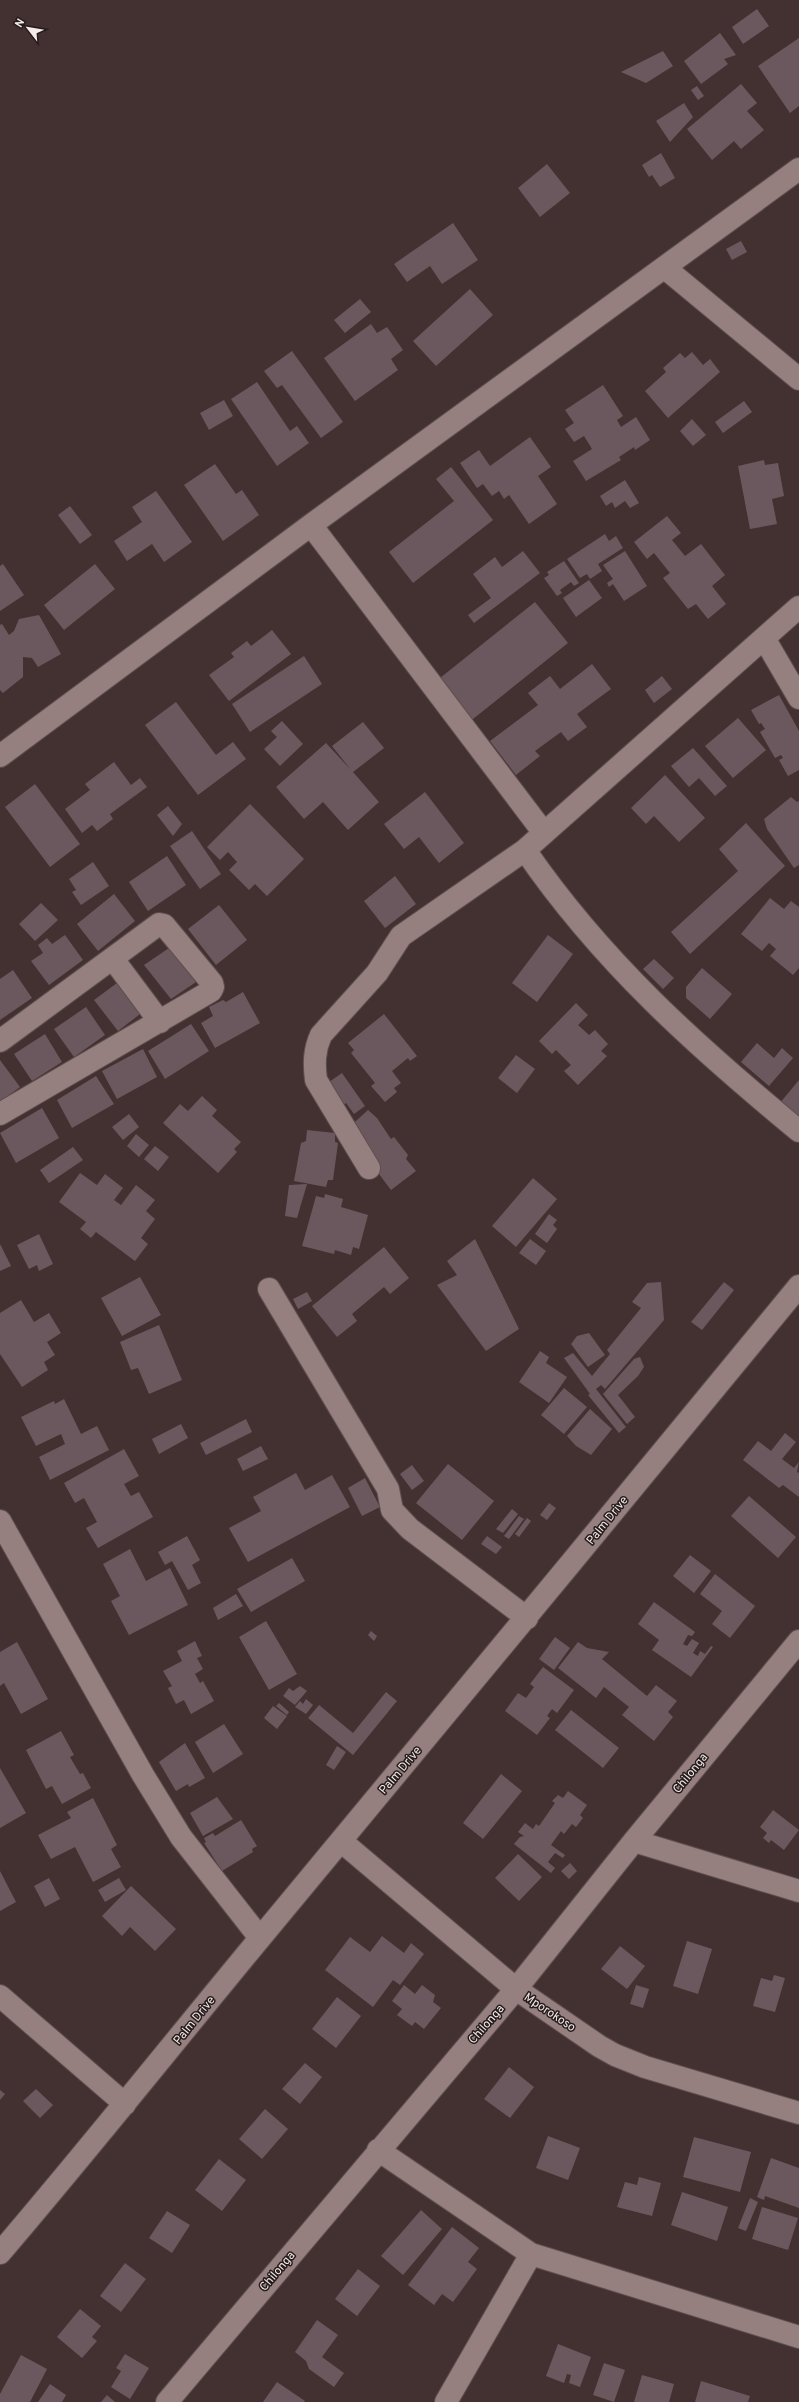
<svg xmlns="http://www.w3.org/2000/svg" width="799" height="2402" font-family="Overpass,sans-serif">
	<rect width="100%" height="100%" fill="#433131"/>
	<path fill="#6b585e" d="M757,9L769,26L743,44L732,27Z
		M720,33L736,55L724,59L728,64L701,84L684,61Z
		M799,38V106L790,113L758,66Z
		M663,51L673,66L646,83L621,72Z
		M741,84L757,103L747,111L764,130L741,149L734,141L712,160L687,129Z
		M697,86L704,96L698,100L691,90Z
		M684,103L693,117L670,142L656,121Z
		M661,153L675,178L660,187L652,175L649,177L642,165Z
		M547,164L570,193L540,217L518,188Z
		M453,223L478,260L442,284L430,266L407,282L394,264Z
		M741,241L747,252L732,260L726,249Z
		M470,289L493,315L436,366L413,341Z
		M360,299L371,312L345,333L334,320Z
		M371,324L377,333L387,327L403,350L391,359L398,370L355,401L324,358Z
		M292,351L343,422L321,438L282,385L277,388L264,371Z
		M692,352L703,365L710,359L720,372L668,418L645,391L666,372L663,368L680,353L685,358Z
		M257,382L290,431L297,426L309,443L277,466L231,399Z
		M603,385L623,416L617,420L621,427L636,417L650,440L635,450L634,447L619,457L621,460L586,481L573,461L592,449L584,436L574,442L565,429L574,423L565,410Z
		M224,400L233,416L209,430L200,413Z
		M744,401L752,412L723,433L715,422Z
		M692,419L706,435L693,446L680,431Z
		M530,437L551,467L538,476L557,504L529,524L509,495L504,499L499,491L492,496L483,484L477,488L460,463L479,450L490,466Z
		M764,460L765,465L778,463L784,496L772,499L777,524L750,529L738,466Z
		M215,464L236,494L242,490L259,515L223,541L184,485Z
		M451,467L493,520L413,583L389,552L454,501L436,479Z
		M625,480L639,503L630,508L625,501L615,508L612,502L606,506L600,496Z
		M156,491L192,542L164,562L152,544L127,561L114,541L142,522L132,507Z
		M70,506L92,535L80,544L58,515Z
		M667,516L681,533L672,540L685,556L701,544L725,575L712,586L726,604L708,619L696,604L688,609L663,578L670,573L654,553L647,559L634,542Z
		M605,534L609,541L616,536L623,548L598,564L602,571L590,579L587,574L580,578L567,559Z
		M523,551L540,573L474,623L468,615L491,598L473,574L495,557L502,567Z
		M625,551L647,586L624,601L613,584L609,587L607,583L613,579L603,565Z
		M564,561L579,583L574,586L571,582L560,590L562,593L557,596L544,578L549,575L547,572Z
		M3,564L24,595L0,611V566Z
		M95,564L115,589L64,630L44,605Z
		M589,580L602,598L576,617L563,598Z
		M535,602L568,643L468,723L435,682Z
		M39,615L61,654L38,667L32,658L23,657V677L3,693L0,690V625L2,624L9,635L14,631L19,619Z
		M272,630L291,654L229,701L209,675L234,657L231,653L247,641L251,646Z
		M304,656L322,684L250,732L232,704Z
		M592,664L611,689L577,714L587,727L568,741L561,732L535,751L540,756L516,775L490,741L538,705L528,693L550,676L560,689Z
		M662,676L672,689L654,703L645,690Z
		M779,695L799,731V770L788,776L779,760L783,758L781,755L775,758L760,732L765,729L761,723L759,724L751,710Z
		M176,702L216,755L233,742L246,759L198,795L145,725Z
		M738,718L766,750L733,778L705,746Z
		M282,721L303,744L280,766L264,749L277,737L271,731Z
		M363,722L384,748L353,772L379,802L348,830L323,802L304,819L276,787L326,743L351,770L332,746Z
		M693,748L727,786L715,796L699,778L689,787L671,766Z
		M114,762L131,785L140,778L147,787L110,814L113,819L97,831L92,825L82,833L65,809L90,790L85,784Z
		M665,775L705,818L679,842L654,816L646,824L631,808Z
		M35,784L80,844L50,867L5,807Z
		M425,792L464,843L439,863L419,837L404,849L384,824Z
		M791,797L797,802L799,801V865L794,868L767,829L764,819Z
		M250,804L304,859L267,896L255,884L249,890L229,870L237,862L228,852L220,860L207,847Z
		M168,806L182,824L173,836L157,815Z
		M746,823L785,866L690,954L671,932L738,871L719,849Z
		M192,831L221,874L200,889L170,846Z
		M167,856L186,885L148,911L129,882Z
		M93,862L109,886L81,905L72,892L76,890L69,879Z
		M395,876L416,904L385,928L364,901Z
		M114,894L135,921L98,951L77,924Z
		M770,898L784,909L791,901L799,907V968L793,975L770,956L776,949L769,943L762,951L741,934Z
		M41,903L58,920L35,941L19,924Z
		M219,905L247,940L216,965L188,929Z
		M65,935L83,960L49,985L31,961L43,953L38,945L47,938L52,944Z
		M548,935L573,954L537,1002L512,983Z
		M172,946L199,980L171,999L144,965Z
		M654,959L674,978L663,989L643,969Z
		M702,968L732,994L710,1019L686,998V987Z
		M13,970L32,998L0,1020V979Z
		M121,980L144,1011L118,1031L94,1000Z
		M243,992L260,1023L215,1048L201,1023L213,1016L209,1007L223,1000L226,1002Z
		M576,1003L588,1015L578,1025L589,1035L595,1030L608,1044L601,1051L607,1056L578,1085L564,1071L571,1065L556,1050L552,1054L539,1041Z
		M86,1007L105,1035L74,1057L54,1029Z
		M384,1014L417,1056L410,1061L408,1058L392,1071L401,1083L394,1088L397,1092L385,1102L371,1086L375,1083L351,1053L354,1050L348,1043Z
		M191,1024L209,1051L165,1079L148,1051Z
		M45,1034L62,1062L32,1081L14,1054Z
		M757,1043L774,1058L782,1048L793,1058L769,1086L741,1062Z
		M143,1049L157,1077L117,1099L102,1071Z
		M516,1055L535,1069L517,1093L498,1078Z
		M0,1060L20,1087L0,1102Z
		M342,1073L365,1106L354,1114L346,1103L335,1111L316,1091Z
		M96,1076L114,1104L72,1128L57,1100Z
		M799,1080V1139L770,1115Z
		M202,1096L217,1110L212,1116L241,1142L234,1149L237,1152L218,1173L163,1123L180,1104L188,1111Z
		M42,1108L59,1138L16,1163L0,1133Z
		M368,1110L377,1118L391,1139L394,1137L408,1155L406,1159L416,1171L391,1190L346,1130Z
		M129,1114L139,1127L123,1140L112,1127Z
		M307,1130L335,1133V1142L338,1143L333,1180H328L326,1187L294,1181L301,1143L306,1141Z
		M136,1134L149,1145L139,1157L127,1146Z
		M155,1146L169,1157L158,1171L144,1159Z
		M73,1147L83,1160L49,1183L40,1170Z
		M80,1173L97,1185L105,1174L123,1188L114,1200L121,1205L136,1185L155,1200L146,1211L155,1219L141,1238L148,1244L135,1261L96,1232L91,1238L80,1229L86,1222L59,1202Z
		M533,1178L557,1199L516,1247L492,1226Z
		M307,1184L297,1218L285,1216L289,1185Z
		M325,1194L343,1199L341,1207L368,1215L359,1249L353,1247L351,1255L335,1250L334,1254L302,1246L316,1196L324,1198Z
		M549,1214L557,1220L553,1225L557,1229L547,1243L535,1234Z
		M39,1234L53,1264L39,1271L37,1265L29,1269L17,1245Z
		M475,1239L519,1329L486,1351L437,1285L457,1275L447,1261Z
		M530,1239L546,1251L536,1265L519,1253Z
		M0,1244L11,1266L0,1271Z
		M384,1247L409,1278L390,1294L384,1287L352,1314L357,1321L337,1337L312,1306Z
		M140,1277L161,1315L122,1336L101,1298Z
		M661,1282L664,1320L605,1389L601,1385L596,1389L626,1427L619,1433L588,1395L590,1394L564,1358L573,1353L592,1376L610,1354L607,1350L641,1308L632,1302L647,1283Z
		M724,1282L734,1290L702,1330L691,1322Z
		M307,1292L312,1301L298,1309L293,1299Z
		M21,1300L34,1322L49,1313L61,1333L47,1342L55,1355L44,1362L48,1370L22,1387L0,1354V1313Z
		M159,1325L182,1380L149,1394L138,1368L131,1370L120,1342Z
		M589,1333L605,1355L588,1367L571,1344L577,1336Z
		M540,1351L549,1357L546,1363L567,1377L549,1403L519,1382Z
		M640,1357L644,1367L638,1376L618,1395L635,1417L627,1424L603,1394L634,1359Z
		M564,1388L587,1407L564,1434L541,1415Z
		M64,1399L81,1434L97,1426L109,1450L50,1480L39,1457L65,1444L61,1434L36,1446L21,1417L54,1401L55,1404Z
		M590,1409L612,1429L591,1455L576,1446L567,1436Z
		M246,1419L252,1432L206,1455L200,1443Z
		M181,1424L188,1438L159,1454L152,1439Z
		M785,1433L796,1442L782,1459L794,1468L799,1462L797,1472L799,1473V1497L783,1485L779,1488L743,1460L758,1441L771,1451Z
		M261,1446L268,1459L243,1471L237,1459Z
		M124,1449L139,1476L124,1484L131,1496L139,1492L153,1517L98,1548L86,1528L97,1522L84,1498L75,1503L64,1483Z
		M448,1464L494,1501L462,1540L416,1503Z
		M412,1465L424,1481L412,1490L400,1474Z
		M296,1473L305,1490L332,1475L350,1507L248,1562L229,1528L261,1511L253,1497Z
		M365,1478L380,1507L362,1516L348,1488Z
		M749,1496L796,1537L778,1558L731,1516Z
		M549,1503L556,1508L547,1520L540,1515Z
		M512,1509L518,1514L503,1533L496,1529Z
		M519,1516L524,1519L509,1539L504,1536Z
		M527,1518L531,1521L519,1537L515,1534Z
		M187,1536L200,1560L192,1565L201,1583L188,1590L172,1561L165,1565L158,1552Z
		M487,1536L502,1547L496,1554L481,1544Z
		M130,1549L146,1581L170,1568L188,1605L129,1635L111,1601L120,1596L103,1564Z
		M690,1555L711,1571L694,1593L673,1576Z
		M292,1558L305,1581L251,1612L237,1589Z
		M715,1574L755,1606L730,1638L712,1624L722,1611L700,1594Z
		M236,1594L243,1606L218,1620L213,1608Z
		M654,1602L695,1632L692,1636L688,1635L683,1644L687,1646L692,1639L699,1643L693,1653L698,1656L700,1651L705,1654L711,1646L713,1647L691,1677L652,1650L659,1640L638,1624Z
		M266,1621L297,1674L269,1690L239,1637Z
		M371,1631L377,1636L374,1641L368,1635Z
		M555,1637L570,1648L554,1670L539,1659Z
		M195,1641L202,1656L197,1658L203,1669L195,1674L200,1683L203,1681L214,1701L191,1714L184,1700L176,1704L168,1688L172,1686L163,1671L182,1661L177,1651Z
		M17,1642L48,1699L21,1714L4,1683L0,1686V1652Z
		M578,1642L587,1648L609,1652L602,1659L647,1696L656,1685L677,1701L668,1712L673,1717L654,1741L622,1715L629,1707L604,1687L596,1698L558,1668Z
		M543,1667L574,1690L557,1713L552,1709L547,1716L550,1718L537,1735L505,1711L518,1693L526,1698L534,1687L530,1684Z
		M300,1686L307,1691L295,1705L283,1696L289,1688L293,1691Z
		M386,1692L397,1701L353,1755L308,1718L319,1705L353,1733Z
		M306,1699L313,1705L306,1714L295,1707L300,1701L303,1704Z
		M279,1703L289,1712L287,1715L276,1706Z
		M273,1706L287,1716L277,1729L264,1718Z
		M571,1710L619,1748L603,1768L555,1730Z
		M224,1724L243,1754L213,1773L195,1742Z
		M61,1731L74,1755L70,1757L80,1774L83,1773L91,1788L62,1804L52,1786L46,1789L26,1750Z
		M185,1743L205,1778L189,1787L188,1784L176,1791L159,1762Z
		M337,1746L346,1752L334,1770L326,1765Z
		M0,1768L26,1813L0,1828Z
		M501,1774L522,1791L483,1839L463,1823Z
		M568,1791L587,1805L580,1815L583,1818L576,1827L572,1824L564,1834L561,1831L551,1845L565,1855L563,1858L555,1853L548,1862L555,1868L551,1873L514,1844L520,1837L524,1836L518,1832L525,1823L533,1829L536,1824L539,1826L555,1803L552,1801L558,1795L563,1798Z
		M217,1797L233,1819L203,1836L190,1813Z
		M93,1798L117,1845L111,1849L121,1867L93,1882L75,1847L51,1859L38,1835L71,1818L67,1812Z
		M773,1810L799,1830L784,1850L771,1840L769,1843L763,1838L767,1833L760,1827Z
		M241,1820L257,1846L252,1849L253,1852L222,1871L204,1843L206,1842L204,1838L213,1833L215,1836Z
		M518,1854L542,1877L519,1901L495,1878Z
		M570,1863L577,1871L569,1879L561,1871Z
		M0,1871L16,1902L0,1911Z
		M49,1878L60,1899L45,1907L34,1886Z
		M119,1878L126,1890L105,1902L98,1890Z
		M131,1886L176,1929L155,1951L130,1927L122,1936L102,1916Z
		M382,1936L404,1953L411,1943L424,1954L400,1985L393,1980L373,2007L325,1970L350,1937L370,1952Z
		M687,1941L712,1949L698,1994L673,1986Z
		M620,1946L645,1966L627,1989L601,1969Z
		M774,1975L785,1978L775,2012L753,2006L761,1978L772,1981Z
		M404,1985L415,1994L422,1985L435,1995L433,2002L441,2008L424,2029L415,2022L412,2026L397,2015L402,2009L392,2001Z
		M636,1985L649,1989L643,2008L630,2004Z
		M337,1997L361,2016L336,2048L312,2029Z
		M305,2063L322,2077L300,2104L282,2089Z
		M509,2067L534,2087L510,2118L484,2099Z
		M36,2089L53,2105L40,2118L23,2101Z
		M0,2090L5,2094L0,2100Z
		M265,2109L288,2129L262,2159L239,2139Z
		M548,2136L580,2148L568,2180L536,2168Z
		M694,2137L751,2152L740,2192L683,2177Z
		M771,2158L799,2168V2208L765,2196L764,2200L757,2197Z
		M219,2159L246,2180L222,2211L195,2190Z
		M639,2177L661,2183L652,2216L617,2207L625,2182L637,2185Z
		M682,2192L728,2207L717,2241L671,2225Z
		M750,2198L758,2202L746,2231L738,2228Z
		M762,2207L798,2218L788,2250L752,2239Z
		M421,2210L442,2229L403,2275L381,2256Z
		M167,2211L190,2225L172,2253L149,2238Z
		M452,2227L479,2248L468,2262L477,2269L453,2302L442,2294L434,2305L408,2285Z
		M125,2263L146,2279L121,2312L100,2296Z
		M358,2269L380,2286L357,2316L335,2299Z
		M80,2309L101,2326L92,2337L97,2341L82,2358L57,2337Z
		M317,2320L338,2335L322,2357L344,2373L334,2387L309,2369L306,2361L295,2352Z
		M558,2344L591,2357L580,2387L569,2383L571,2375L567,2374L564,2383L546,2376Z
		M125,2354L149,2368L130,2399L111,2387L121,2371L116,2368Z
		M21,2355L47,2369L30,2402H0V2394Z
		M604,2363L625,2370L614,2402L593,2395Z
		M642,2375L674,2384L669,2402H634Z
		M701,2381L750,2396L748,2402H695Z
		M277,2382L305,2401L304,2402H263Z
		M50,2384L66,2395L62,2402H38Z
		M107,2395L115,2402H101Z"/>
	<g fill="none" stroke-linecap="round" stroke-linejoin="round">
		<defs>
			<path id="minor" d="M665,268L799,379
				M311,525L544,833
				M764,638L799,698
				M0,756L311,525L799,169
				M525,850C601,961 696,1046 799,1131
				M113,959L160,1022
				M0,1041L159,924L164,925L212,983L213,987L211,991L0,1114
				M369,1168L316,1080C314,1064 314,1050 321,1035L377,973L401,936L525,850L799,607
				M269,1289L388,1489L392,1510L410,1529L527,1618
				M0,1521L143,1775L181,1837L260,1938
				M341,1841L516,1989L599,2046L615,2055L645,2067L799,2113
				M634,1841L799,1891
				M0,1996L125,2104
				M378,2150L531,2254L799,2337
				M0,2253C89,2149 174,2042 261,1937C440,1720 621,1504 799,1286
				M167,2402L516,1989L634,1841L799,1641
				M446,2402L531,2254"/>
		</defs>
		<use href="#minor" stroke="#5e4f4f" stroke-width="24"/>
		<use href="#minor" stroke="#957f7f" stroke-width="22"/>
	</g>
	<g text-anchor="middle" stroke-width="3" stroke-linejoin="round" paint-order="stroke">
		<g font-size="12" fill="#f6eaea" stroke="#241b1b">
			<text transform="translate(607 1520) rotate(-51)" y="4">Palm Drive</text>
			<text transform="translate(400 1770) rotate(-50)" y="4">Palm Drive</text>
			<text transform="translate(690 1773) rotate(-51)" y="4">Chilonga</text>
			<text transform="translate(550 2012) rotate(34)" y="4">Mporokoso</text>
			<text transform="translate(194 2020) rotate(-51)" y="4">Palm Drive</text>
			<text transform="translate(486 2024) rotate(-49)" y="4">Chilonga</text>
			<text transform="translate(277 2271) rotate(-50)" y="4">Chilonga</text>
		</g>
	</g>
	<g transform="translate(28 28) rotate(301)" stroke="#241b1b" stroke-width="3" paint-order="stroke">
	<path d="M0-3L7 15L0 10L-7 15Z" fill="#f6eaea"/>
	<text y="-6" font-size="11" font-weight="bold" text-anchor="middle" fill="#f6eaea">N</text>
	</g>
</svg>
